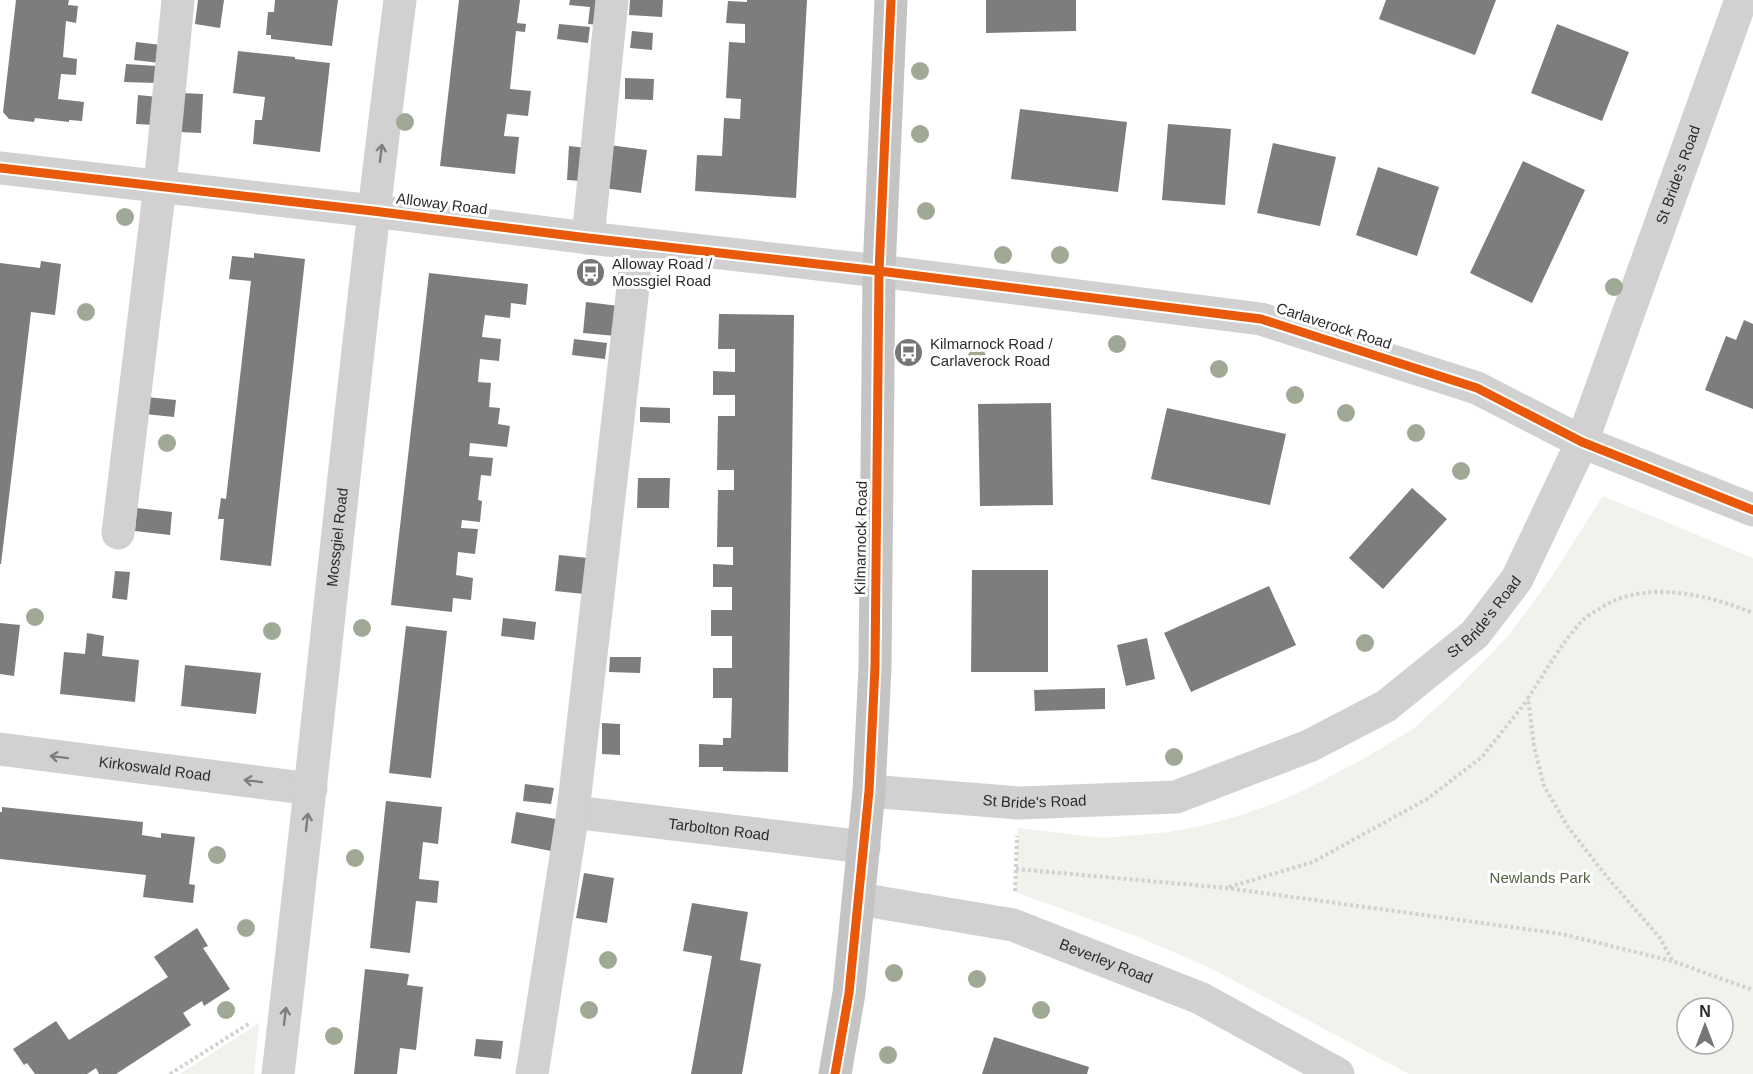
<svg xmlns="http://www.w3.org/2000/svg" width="1753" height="1074" font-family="Helvetica,sans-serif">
	<rect width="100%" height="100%" fill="#fff"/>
	<path fill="#f0f2ec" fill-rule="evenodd" d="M1603,496L1753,558V1074H1409L1208,967L1136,936L1015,892L1018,828L1104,838L1169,832L1201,826L1239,816L1275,803L1302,791L1365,758L1413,729L1458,688L1509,635L1552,576ZM1687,1008H1723V1044H1687Z
		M259,1023L254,1074H180Z"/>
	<path fill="#7d7d7d" d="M16,0H69L68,5L78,6L76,23L66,21L63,57L77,59L76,75L61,74L58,99L84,102L82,121L69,120V122L35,118L34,122L9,119L3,112Z
		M198,0H224L220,28L195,24Z
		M275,0H338L332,46L271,39V35H266L268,12H274Z
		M459,0H520L517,23L526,24L525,32L516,31L510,89L531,91L528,116L507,114L504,136L519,137L515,174L440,166Z
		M570,0H597L602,25L588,24L590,7L569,5Z
		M630,0H663L662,17L629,15Z
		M747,0H807L796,198L695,191L697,155L722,156L724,118L740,119L741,99L726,98L729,42L745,43V24L726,23L728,1L747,2Z
		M986,0H1076V31L986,33Z
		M1386,0H1496L1475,55L1379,19Z
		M559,24L590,27L588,43L557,39Z
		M1557,24L1629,52L1602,121L1531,93Z
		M632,31L653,33L652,50L630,48Z
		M136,42L162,45L160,63L134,60Z
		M238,51L295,57V59L330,63L320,152L253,144L255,120H262L265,97L233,93Z
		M126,64L157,66L156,83L124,82Z
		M625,78L654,79L653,100L625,99Z
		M182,93L203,94L201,133L180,132Z
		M138,95L158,97L156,125L136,124Z
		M1020,109L1127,122L1118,192L1011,179Z
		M1168,124L1231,129L1225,205L1162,200Z
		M1273,143L1336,157L1320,226L1257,213Z
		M609,145L647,150L641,193L604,188Z
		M569,146L586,148L583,181L567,180Z
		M1523,161L1585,190L1532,303L1470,273Z
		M1378,167L1439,187L1417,256L1356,235Z
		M254,253L305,259L271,566L220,560L224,519H218L221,498L226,499L251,281L229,279L232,256L254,258Z
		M41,261L61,264L55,315L31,312L1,564H0V263L40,268Z
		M429,273L528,284L526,305L511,303L510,318L485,315L482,337L501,339L499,361L480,359L478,382L491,383L489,407L500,408L498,424L510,426L507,447L470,443L469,456L493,458L491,476L481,475L478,500L482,501L480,522L462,520L461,528L478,529L475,554L458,552L456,575L473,578L471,600L453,598L452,612L391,605Z
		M586,302L619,306L616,336L583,333Z
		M719,314L794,315L788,772L723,771V767H699V744L723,745V738H731L732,698H713V668H732V636H711V610H732V587H713V564L733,565V547H717L718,490H734V470H717L718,416H735V395H713V371L735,372V349H718Z
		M1744,320L1753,324V409L1705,390L1726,336L1736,340Z
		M574,339L607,343L605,359L572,355Z
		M147,397L176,400L174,417L145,414Z
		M1051,403L1053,505L980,506L978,404Z
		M640,407L670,408V423L640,422Z
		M1167,408L1286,434L1270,505L1151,479Z
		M638,478H670L669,508H637Z
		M1412,488L1447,519L1383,589L1349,558Z
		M137,508L172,512L170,535L135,531Z
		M559,555L588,558L584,594L555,591Z
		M972,570H1048V672H971Z
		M115,571L130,572L127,600L112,598Z
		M1269,586L1296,645L1191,692L1164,633Z
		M503,618L536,622L534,640L501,636Z
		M0,623L20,625L14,676L0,674Z
		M406,626L447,631L431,778L389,773Z
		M87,633L104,636L102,656L139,660L135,702L60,694L64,652L85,654Z
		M1147,638L1155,679L1126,686L1117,645Z
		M610,657H641L640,673L609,672Z
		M185,665L261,673L256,714L181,706Z
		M1105,688V709L1035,711L1034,690Z
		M602,723L620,724V755L602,754Z
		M525,784L554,788L551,804L523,801Z
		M386,801L442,807L438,844L423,842L419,879L439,881L437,903L416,901L410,953L370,948Z
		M2,807L143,822L142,835L161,838V833L195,837L189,884L195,885L193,903L143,897L146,875L0,859V812H2Z
		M516,812L556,819L551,851L511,843Z
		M584,873L614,878L607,923L576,918Z
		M692,903L748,912L740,960L761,964L742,1074H691L712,956L683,951Z
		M197,928L208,946L203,948L230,989L204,1006L202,1001L183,1013L191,1025L116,1074H99L96,1068L87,1074H35L27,1063L24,1065L13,1049L56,1021L69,1040L168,977L154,957Z
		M365,969L409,974L407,985L423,987L416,1050L400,1048L397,1074H354Z
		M994,1037L1089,1067L1087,1074H982Z
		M476,1039L503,1041L501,1059L474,1056Z"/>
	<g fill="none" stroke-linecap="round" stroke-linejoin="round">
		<path stroke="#d1d1d1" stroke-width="4" stroke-dasharray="3 3" stroke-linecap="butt" d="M1016,869L1227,888L1562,934L1672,961L1753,990
			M1229,887L1313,862L1427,799L1482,757L1528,699
			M1015,891L1017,836
			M1672,960L1660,938L1607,877L1568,827L1544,786L1534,746L1528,698C1545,673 1563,640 1584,619C1588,615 1594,612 1599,609C1643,579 1707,594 1753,613
			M170,1074L250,1023"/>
		<g stroke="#d1d1d1" stroke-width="33">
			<path d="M0,168L373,211L588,238L879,271L1261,319L1477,388L1582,442L1753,510"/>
			<path d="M588,238L612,0"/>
			<path d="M118,533L160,186L178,0"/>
			<path id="s1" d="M0,749L311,789"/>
			<path id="s2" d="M869,791L1019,803L1176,797L1309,746L1386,706L1475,634L1517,579L1582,442L1741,0"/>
			<path id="s3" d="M573,812L864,847"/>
			<path id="s4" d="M859,899L1013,925L1200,998L1338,1074"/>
			<path id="s5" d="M278,1074C320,716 354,357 400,0"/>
			<path d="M532,1074L573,812L638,244"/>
		</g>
		<path stroke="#c4c4c4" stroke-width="33" d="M835,1074L849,993L869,791L875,667L879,271L891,0"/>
		<defs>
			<path id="cycleway" d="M0,168L373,211L588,238L879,271L1261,319L1477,388L1582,442L1753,510
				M835,1074L849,993L869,791L875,667L879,271L891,0"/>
		</defs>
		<use href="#cycleway" stroke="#fff" stroke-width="13"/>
		<use href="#cycleway" stroke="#e8590c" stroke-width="9"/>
	</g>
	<g fill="#a0a996">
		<circle cx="920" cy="71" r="9"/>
		<circle cx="405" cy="122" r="9"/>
		<circle cx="920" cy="134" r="9"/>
		<circle cx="926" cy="211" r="9"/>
		<circle cx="125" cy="217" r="9"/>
		<circle cx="1003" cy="255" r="9"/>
		<circle cx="1060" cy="255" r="9"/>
		<circle cx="1614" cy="287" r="9"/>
		<circle cx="86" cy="312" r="9"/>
		<circle cx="1117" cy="344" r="9"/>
		<circle cx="977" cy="357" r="9"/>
		<circle cx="1219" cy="369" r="9"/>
		<circle cx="1295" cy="395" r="9"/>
		<circle cx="1346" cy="413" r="9"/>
		<circle cx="1416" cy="433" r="9"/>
		<circle cx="167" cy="443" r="9"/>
		<circle cx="1461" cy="471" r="9"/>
		<circle cx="35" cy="617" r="9"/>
		<circle cx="362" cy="628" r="9"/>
		<circle cx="272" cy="631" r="9"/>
		<circle cx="1365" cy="643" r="9"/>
		<circle cx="1174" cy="757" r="9"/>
		<circle cx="217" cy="855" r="9"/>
		<circle cx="355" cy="858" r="9"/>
		<circle cx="246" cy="928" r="9"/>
		<circle cx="608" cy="960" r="9"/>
		<circle cx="894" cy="973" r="9"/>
		<circle cx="977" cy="979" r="9"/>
		<circle cx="226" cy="1010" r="9"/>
		<circle cx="589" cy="1010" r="9"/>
		<circle cx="1041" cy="1010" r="9"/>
		<circle cx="334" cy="1036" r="9"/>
		<circle cx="888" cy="1055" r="9"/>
	</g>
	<defs><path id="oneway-shaft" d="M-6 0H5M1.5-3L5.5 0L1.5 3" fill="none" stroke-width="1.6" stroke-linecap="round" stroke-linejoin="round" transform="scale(1.5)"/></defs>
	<g stroke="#7e7e7e">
		<use href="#oneway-shaft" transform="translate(381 153) rotate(-83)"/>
		<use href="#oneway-shaft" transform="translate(59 757) rotate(-173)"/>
		<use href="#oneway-shaft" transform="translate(253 781) rotate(-173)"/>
		<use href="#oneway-shaft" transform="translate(307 822) rotate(-83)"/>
		<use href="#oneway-shaft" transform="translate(285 1016) rotate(-83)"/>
	</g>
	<defs>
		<symbol id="bus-disc" viewBox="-11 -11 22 22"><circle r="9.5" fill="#767676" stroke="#fff"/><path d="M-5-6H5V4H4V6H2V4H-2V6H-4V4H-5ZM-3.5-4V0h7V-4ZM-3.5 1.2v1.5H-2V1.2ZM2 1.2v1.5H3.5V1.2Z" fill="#fff"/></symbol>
	</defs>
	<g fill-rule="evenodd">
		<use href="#bus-disc" x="574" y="256" width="33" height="33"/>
		<use href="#bus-disc" x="892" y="336" width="33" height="33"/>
	</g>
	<g text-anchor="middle" stroke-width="6" stroke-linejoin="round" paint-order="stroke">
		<g font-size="15" fill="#2c2c2c" stroke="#fff">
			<text dy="5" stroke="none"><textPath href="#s2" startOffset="1156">St Bride's Road</textPath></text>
			<text transform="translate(442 204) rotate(7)" y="5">Alloway Road</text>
			<text transform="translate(1334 326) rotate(18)" y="5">Carlaverock Road</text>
			<text dy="5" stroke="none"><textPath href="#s5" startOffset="540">Mossgiel Road</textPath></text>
			<text transform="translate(861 538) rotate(-89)" y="5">Kilmarnock Road</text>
			<text dy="5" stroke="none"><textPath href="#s2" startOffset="670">St Bride's Road</textPath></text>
			<text dy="5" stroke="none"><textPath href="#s1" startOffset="156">Kirkoswald Road</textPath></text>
			<text dy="5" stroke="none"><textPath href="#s2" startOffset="166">St Bride's Road</textPath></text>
			<text dy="5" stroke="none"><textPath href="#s3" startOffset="147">Tarbolton Road</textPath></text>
			<text dy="5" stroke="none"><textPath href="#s4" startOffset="256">Beverley Road</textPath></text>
		</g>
		<g font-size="15" fill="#2c2c2c" stroke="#fff" text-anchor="start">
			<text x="612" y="269">Alloway Road /<tspan x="612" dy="17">Mossgiel Road</tspan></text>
			<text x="930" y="349">Kilmarnock Road /<tspan x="930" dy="17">Carlaverock Road</tspan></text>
		</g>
		<g font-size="15" fill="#526240" stroke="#fff">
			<text x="1540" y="883">Newlands Park</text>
		</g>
	</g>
	<g transform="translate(1705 1026)"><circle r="28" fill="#ffffff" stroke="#ababab" stroke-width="1.5"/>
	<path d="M0-4.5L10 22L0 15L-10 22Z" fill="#767676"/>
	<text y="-9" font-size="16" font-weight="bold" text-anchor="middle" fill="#2c2c2c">N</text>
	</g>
</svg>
